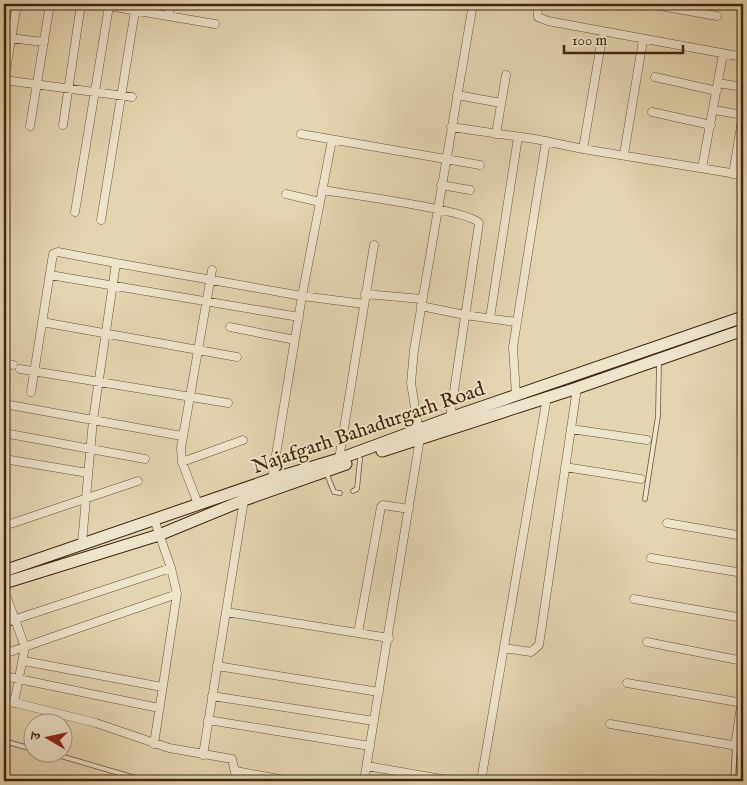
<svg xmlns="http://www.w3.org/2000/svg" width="747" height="785" font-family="'IM FELL English','Noto Serif Devanagari',serif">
	<rect width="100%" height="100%" fill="#e3d5b0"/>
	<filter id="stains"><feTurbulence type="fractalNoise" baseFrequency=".004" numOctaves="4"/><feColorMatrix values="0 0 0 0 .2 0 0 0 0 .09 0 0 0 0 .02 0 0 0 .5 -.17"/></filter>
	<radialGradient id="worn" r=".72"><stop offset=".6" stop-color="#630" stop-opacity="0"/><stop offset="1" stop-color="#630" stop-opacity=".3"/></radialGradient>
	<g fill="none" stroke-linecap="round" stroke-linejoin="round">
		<defs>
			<path id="lane" d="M326,472L334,492L340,493
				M353,491L357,489L360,459
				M645,499L658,416L659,362
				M4,741L32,749
				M47,752L146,781
				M733,781L735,746"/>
			<path id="street" d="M97,4L215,24
				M169,4V16
				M537,4L538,17L548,21L743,57
				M649,4L717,16
				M738,7L743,8
				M10,38L44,42
				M655,77L717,91
				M4,80L132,97
				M4,81L17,4
				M718,83L743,87
				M457,95L501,103
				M714,110L743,115
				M652,112L711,125
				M63,125L81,4
				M30,126L50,4
				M451,127L535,139L583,149L743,175
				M301,134L480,165
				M496,134L506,75
				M583,149L603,32
				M624,154L643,40
				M702,168L723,54
				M733,174L743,114
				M441,185L470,190
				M322,190C346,194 469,210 479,223L450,418
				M286,194L320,202
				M75,212L109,6
				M101,220L135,11
				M50,275L299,317
				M365,294L422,299
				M421,306L465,315L516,322
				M490,318L518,137
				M42,322L237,357
				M230,327L295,340
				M4,363L13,365
				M20,369L228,403
				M31,392L53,254L58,252L116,263
				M516,395L513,347L546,141
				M4,404L182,436
				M571,429L647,440
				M4,433L145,459
				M4,459L88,473
				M339,459L374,245
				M182,462L243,440
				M565,467L641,479
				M272,479L302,296L332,140
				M198,504L182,462L181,448L212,270
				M154,519L171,568L177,594L154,744
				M667,523L743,536
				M4,526L138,481
				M82,543L93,420L116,263L302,296L364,304
				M651,558L743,573
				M4,590L25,647L14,703
				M634,599L743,618
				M226,612L389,638
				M4,623L171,568
				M358,633L381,507L383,505L409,509
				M647,642L743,661
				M504,648L531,652L539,645L577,388
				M4,654L177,594
				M24,661L162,687
				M217,666L379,692
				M4,676L159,708
				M627,683L743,703
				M212,696L374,721
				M4,700L96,723L169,748L232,759L237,781
				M208,720L370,746
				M610,724L743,747
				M735,746L743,693
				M203,755L244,500
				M367,766L453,781
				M236,771L290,781
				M364,781L420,438L411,383L414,350L473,4
				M481,781L547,397"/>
			<path id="secondary" d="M382,451L577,388L743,330
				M4,571L272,479L339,459L450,418L743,317
				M4,583L159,535L244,500L346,464"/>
		</defs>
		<use href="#lane" stroke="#695236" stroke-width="5.5"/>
		<use href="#street" stroke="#695236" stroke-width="9"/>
		<use href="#secondary" stroke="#40260d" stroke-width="13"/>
		<use href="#lane" stroke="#ede4cc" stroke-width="4"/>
		<use href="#street" stroke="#ede4cc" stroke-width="8"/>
		<use href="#secondary" stroke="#ede4cc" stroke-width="11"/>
	</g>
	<g text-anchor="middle" stroke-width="4" stroke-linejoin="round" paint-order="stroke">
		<g font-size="20" fill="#40260d" stroke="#ede4cc">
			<text transform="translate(368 427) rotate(-19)" y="7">Najafgarh Bahadurgarh Road</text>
		</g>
	</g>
	<rect width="747" height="785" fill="none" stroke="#e3d5b0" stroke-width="20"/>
	<rect x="5" y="5" width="737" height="775" fill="none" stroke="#40260d" stroke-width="2.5"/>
	<rect x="10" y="10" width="727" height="765" fill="none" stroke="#40260d"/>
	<g transform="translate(48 738) rotate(279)"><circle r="24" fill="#ede4cc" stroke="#a89880"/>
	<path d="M0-4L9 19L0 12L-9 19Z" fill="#8f2418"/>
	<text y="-8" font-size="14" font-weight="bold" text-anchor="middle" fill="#40260d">उ</text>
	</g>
	<path d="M564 45v8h119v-8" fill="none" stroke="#40260d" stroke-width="2.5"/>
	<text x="572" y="45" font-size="15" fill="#40260d" stroke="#ede4cc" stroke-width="4" paint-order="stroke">100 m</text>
	<rect width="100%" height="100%" filter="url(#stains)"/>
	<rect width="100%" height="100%" fill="url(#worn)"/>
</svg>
